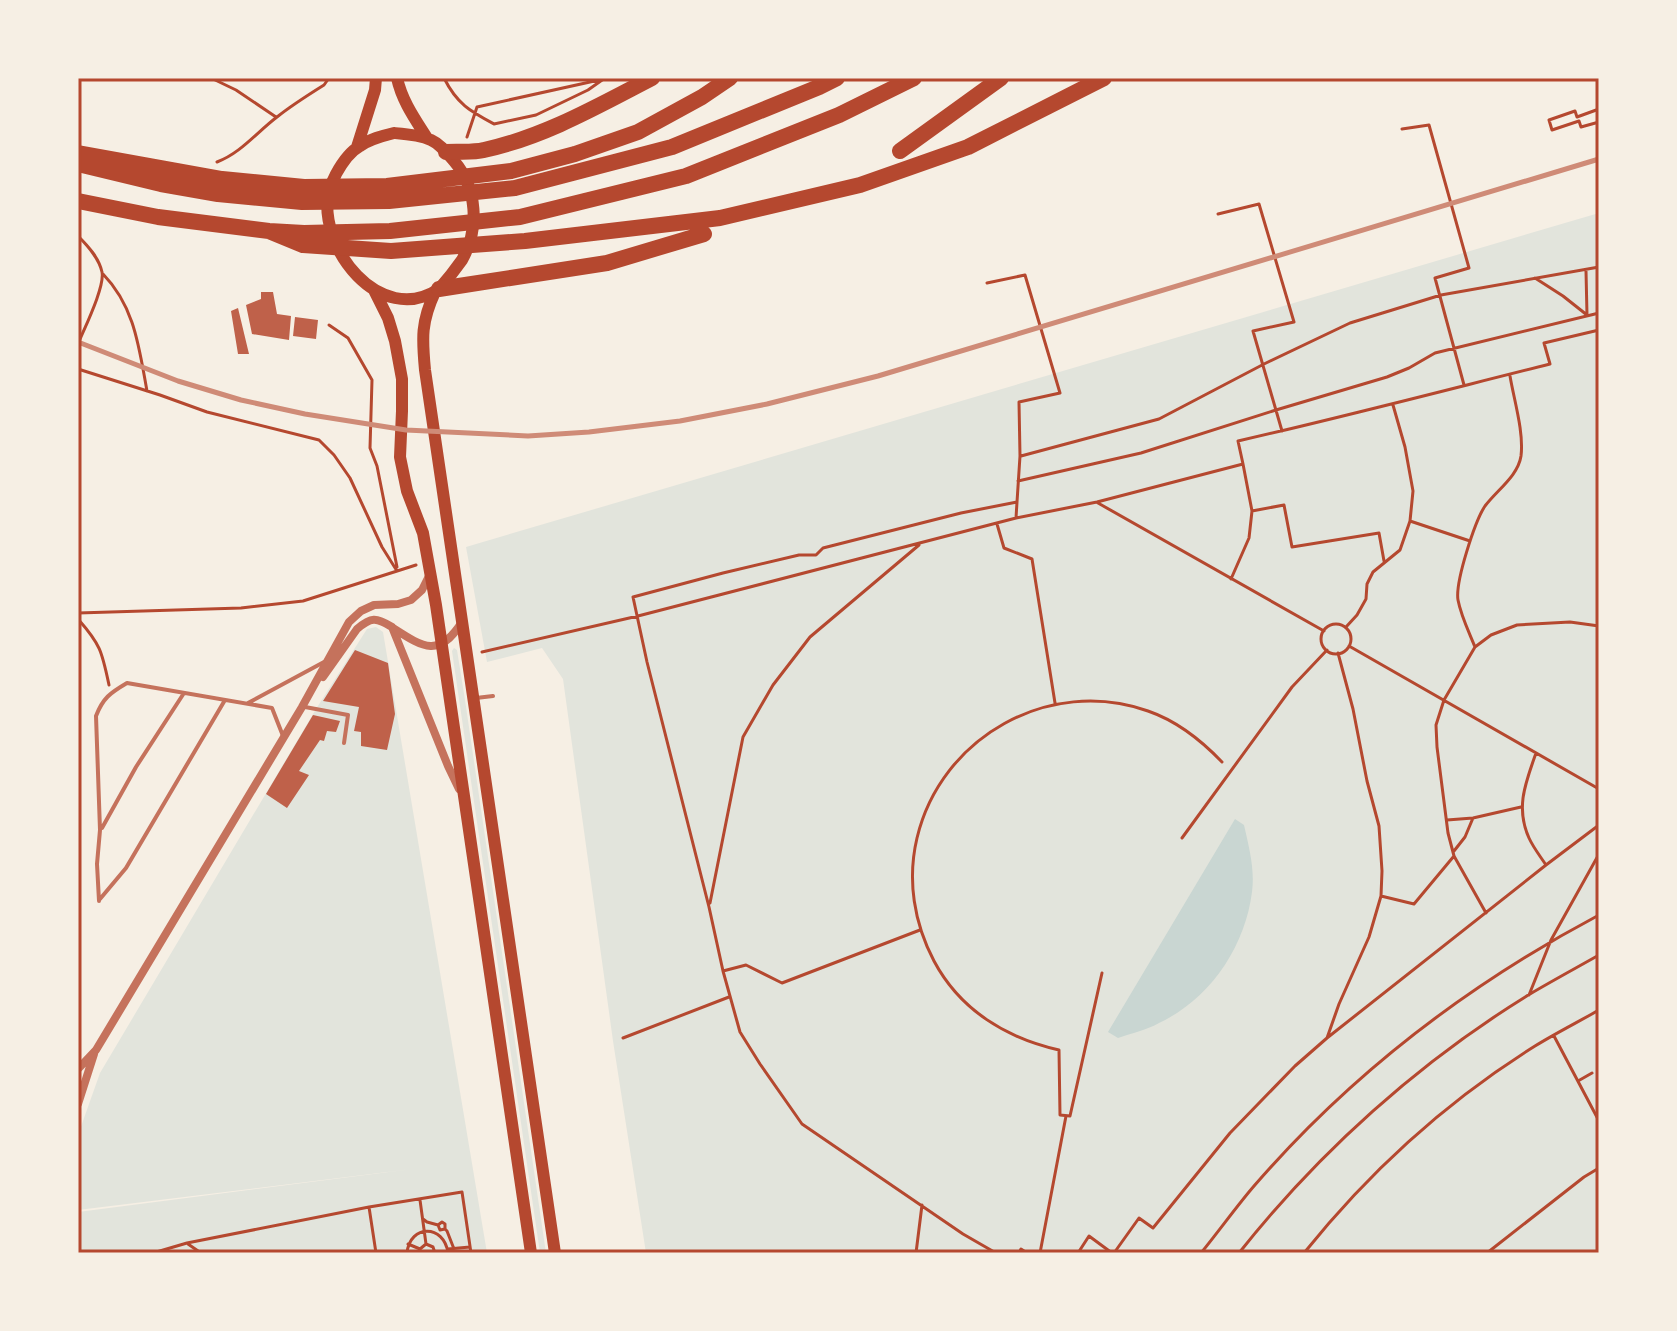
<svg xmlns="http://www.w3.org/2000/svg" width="1677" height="1331" font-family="'Roboto Condensed',sans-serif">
	<rect width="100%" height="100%" fill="#f6efe4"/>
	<path fill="#e2e4dc" d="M1599,213V1253H646L613,1041L563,679L542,648L487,662L466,547Z
		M376,627L383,632L487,1253H78V1212L412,1169L78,1210V1135L100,1073L316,709L367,629Z
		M454,648L457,650L465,700L546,1253H540L452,651Z"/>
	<path fill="#c9d6d2" d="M1235,819L1244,825C1249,847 1255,869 1252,892C1245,947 1210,999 1159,1023C1147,1030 1132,1033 1118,1038L1108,1032Z"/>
	<path fill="#bf614a" d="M261,292H273L277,314L291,316L289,340L252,334L246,305L261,299Z
		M238,308L249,354H238L231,311Z
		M295,317L318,320L316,339L293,336Z
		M355,650L388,663L395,714L387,750L361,746V732L354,731L359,707L323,701Z
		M313,715L340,721L336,732L327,731L324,741L320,740L299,771L309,775L287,808L266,794Z"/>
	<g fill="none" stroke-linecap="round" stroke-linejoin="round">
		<path stroke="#b5482f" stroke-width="3" d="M211,78L236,90L276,117
			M444,78C457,104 470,111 494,124L536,115L588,90L605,78
			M1599,109L1577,117L1575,111L1549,120L1552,130L1579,121L1581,127L1599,122
			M1402,129L1429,125L1469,268L1435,278L1464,385
			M467,137L477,107L599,80
			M217,162C241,153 257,132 277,117C292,105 308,95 324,85L329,78
			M1218,214L1259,204L1294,322L1253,331L1282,431
			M78,236C88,246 99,258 102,272C105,287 84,329 78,344
			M1586,271L1587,315
			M103,274C135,307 139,348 147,391
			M1535,278L1563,296L1587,315
			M987,283L1025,275L1060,393L1019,402L1020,456L1017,502L961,513L823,548L816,555H799L723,573L633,597L647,662L709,907L723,971L740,1032L760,1064L802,1124L963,1234L996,1253
			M329,325L348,338L372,380L370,448L377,466L397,567
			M78,369L160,395L207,412L319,440L334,455L350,478L382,547L397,571
			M1021,456L1159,419L1264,364L1350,323L1441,295L1599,267
			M1018,481L1141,453L1276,410L1387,377L1409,368L1435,353L1599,313
			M1098,503L1324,631
			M1252,511L1284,505L1292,547L1379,533L1384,561
			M1016,518L1017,502
			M1410,521L1470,541
			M997,524L1004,548L1032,559L1055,703
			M1231,579L1249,538L1252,511L1243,464
			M78,613L241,608L303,601L416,565
			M78,619C101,645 102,652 109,685
			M1321 639a15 15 0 1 1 30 0a15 15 0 1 1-30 0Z
			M1346,627L1357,615L1366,599L1367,584L1373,572L1400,550L1410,521L1413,491L1405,447L1393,405
			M1349,646L1599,789
			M1475,647C1469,632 1461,616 1458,600C1455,582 1475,521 1485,506C1497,490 1518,476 1521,456C1524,432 1514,400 1510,376
			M482,652L638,616L1016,518L1097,502L1243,464L1238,441C1343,417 1446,390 1550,364L1544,343L1599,330
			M1536,753C1526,782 1515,807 1529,838C1533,847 1540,856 1546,865
			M1447,820L1473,818L1521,807
			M1182,838L1292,687L1327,650
			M1454,851L1465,837L1473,818
			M1381,896L1414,904L1454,856
			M710,903L743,737L773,685L810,637L919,545
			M1486,913L1454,856L1448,833L1437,747L1436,725L1444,700L1475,647L1491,635L1517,625L1570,622L1599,626
			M723,971L746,965L782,983L920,930
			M1102,973L1070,1116L1060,1115L1059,1050C1006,1038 960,1010 934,961C914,923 907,880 917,838C941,737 1049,676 1148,711C1177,721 1201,740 1222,762
			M1529,995L1551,940L1599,854
			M1554,1036L1599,1121
			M623,1038L729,997
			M1327,1038L1339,1004L1369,937L1381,896L1382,871L1379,826L1367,781L1353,709L1338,653
			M1578,1081L1592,1073
			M420,1200L426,1244
			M423,1219L427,1222L438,1225
			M445,1229V1224L442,1222L438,1225L440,1230L445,1229L447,1231L454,1249
			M188,1244L201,1253
			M408,1244L420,1249L426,1244L433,1247L435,1253
			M448,1249L470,1247
			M153,1253L187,1243L369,1207
			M376,1253L369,1207L462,1192L471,1253
			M407,1253C410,1224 444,1224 448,1253
			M916,1253L922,1205
			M1019,1253L1021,1249L1027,1253
			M1040,1253L1066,1116
			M1078,1253L1089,1236L1112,1253
			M1114,1253L1139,1218L1153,1228L1230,1133L1295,1066L1327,1038L1546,865L1599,825
			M1201,1253C1219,1231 1236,1207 1254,1186C1351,1074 1469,984 1599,915
			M1239,1253C1319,1152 1419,1062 1530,994C1552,981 1576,968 1599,955
			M1304,1253C1369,1172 1447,1101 1535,1046C1556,1033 1578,1022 1599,1010
			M1487,1253L1584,1177L1599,1168"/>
		<path stroke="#c5725c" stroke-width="4" d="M476,698L493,696
			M248,703L324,662
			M305,707L348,715L344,743
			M102,828L136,767L184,693
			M100,899L126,868L225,700
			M99,901L97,864L100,830L96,716C103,698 110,693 127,683L272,708L283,736"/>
		<path stroke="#c5725c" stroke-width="8" d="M393,628C424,648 439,658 462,622
			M323,677L357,629C371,617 376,617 392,627L448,766L459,789
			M78,1069L96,1050L302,707L349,622L361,611L374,605L398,604L411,600L422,590L430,574
			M78,1104L94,1054"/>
		<path stroke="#b5482f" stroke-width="12" d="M397,78C402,101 415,119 427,138
			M394,133C406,134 420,135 431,140C440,144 447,153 454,161C477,188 480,228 462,260C455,270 447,280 439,289C380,328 316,247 329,190C330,185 334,179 336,174C342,163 349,152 360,146C370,139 382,136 394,133Z
			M357,147L375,90L376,78
			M374,290L388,318L395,341L402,379V411L400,457L407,491L423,533L436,605L531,1253
			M435,292C421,322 422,338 425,370L555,1253"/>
		<path stroke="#b5482f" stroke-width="16" d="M900,151L1001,78
			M446,152C458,151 472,153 484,150C544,137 598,106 652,78
			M78,153L222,179L304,187L387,186L511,171L575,154L638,132L702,97L730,78
			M78,164L161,184L218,194L302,202L389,201L515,188L672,147L819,87L837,78
			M78,201L158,217L269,231L304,233L390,231L520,217L686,176L839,115L914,78
			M269,231L303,245L391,251L525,241L720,218L860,185L968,147L1104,78
			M439,289L607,263L704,234"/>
		<path stroke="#cf8b77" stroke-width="5" d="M78,342L178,381L241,400L305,414L406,430L528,436L589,432L680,421L767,404L878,376L1599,159"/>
	</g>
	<rect width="1677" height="1331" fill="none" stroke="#f6efe4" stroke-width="160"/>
	<rect x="80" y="80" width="1517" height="1171" fill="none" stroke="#b5482f" stroke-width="3"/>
</svg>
